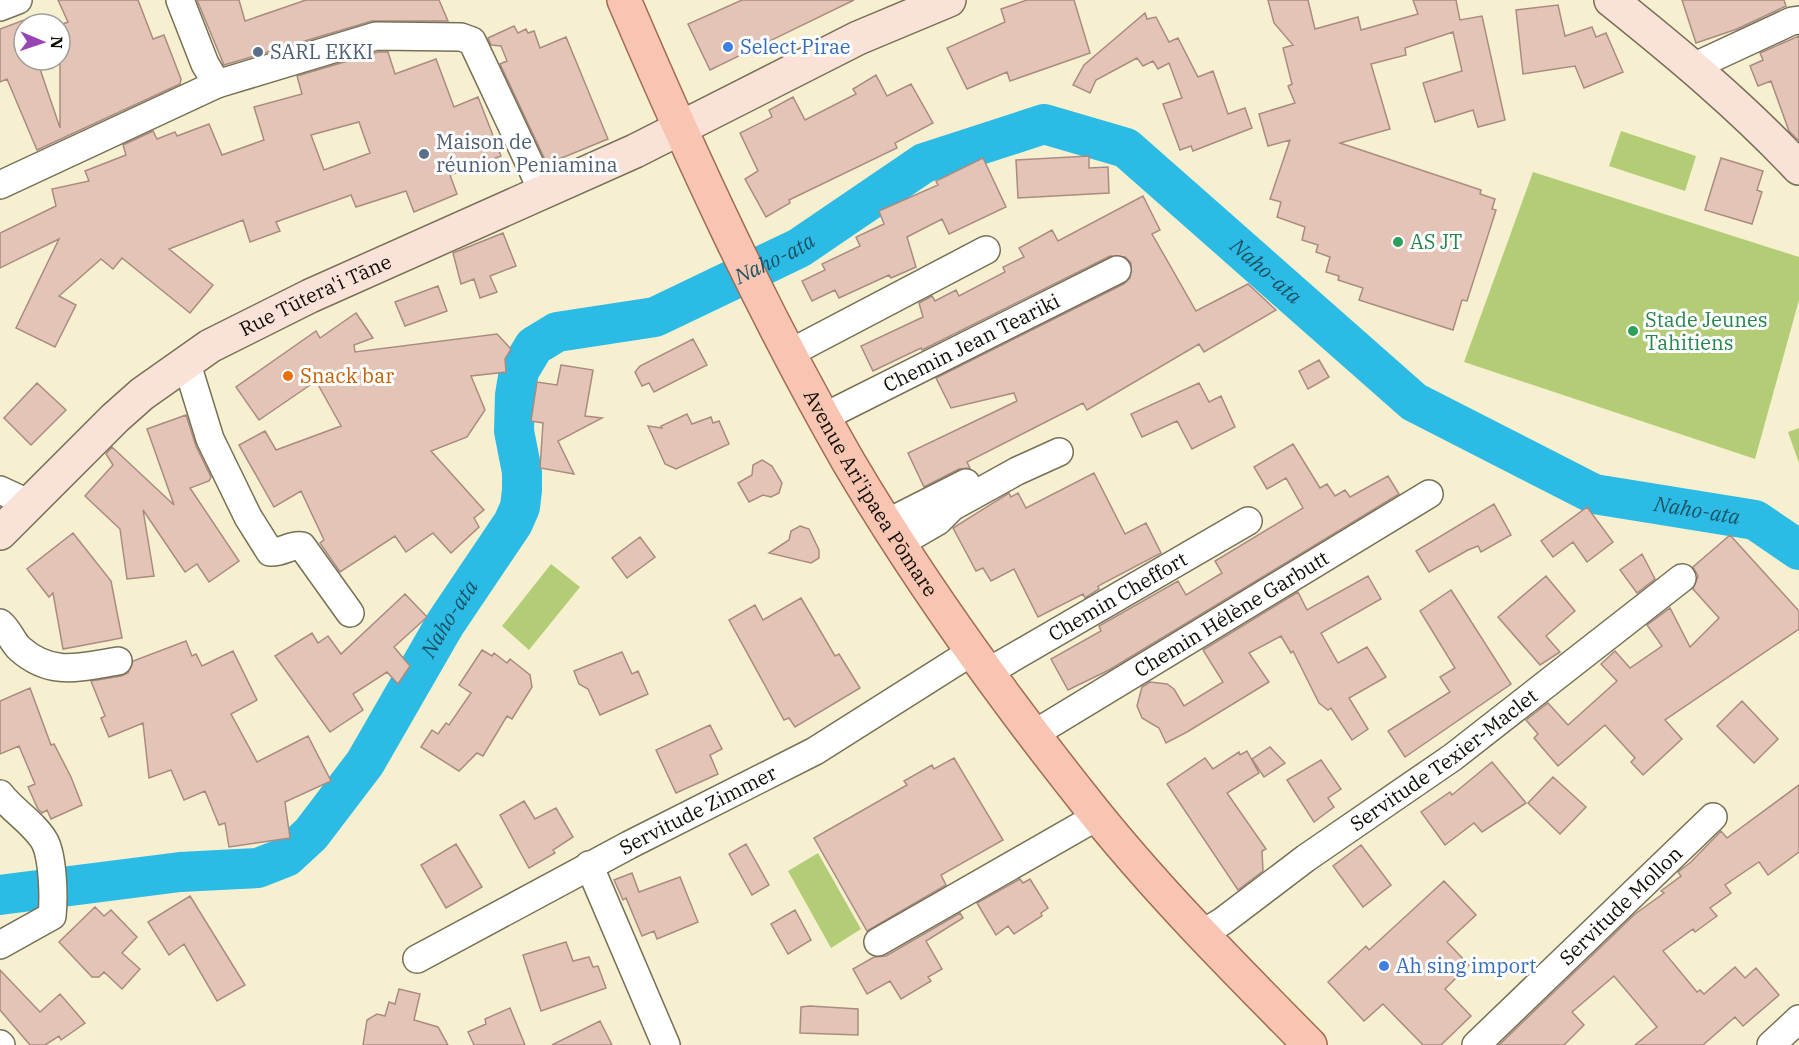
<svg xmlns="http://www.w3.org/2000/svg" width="1799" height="1045" font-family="'IBM Plex Serif',serif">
	<rect width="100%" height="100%" fill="#f6f0d1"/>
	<path fill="#b3cd77" d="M1621,131L1696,156L1685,191L1609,166Z
		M1533,172L1799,257V300L1755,459L1464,362Z
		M1799,428V463L1788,432Z
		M551,564L580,587L529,650L502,626Z
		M818,853L861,929L831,948L788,871Z"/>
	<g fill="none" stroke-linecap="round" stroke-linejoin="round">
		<path stroke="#2bbbe5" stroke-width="40" id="s1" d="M0,895L180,872L258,868L286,857L311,834L365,763L445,624L513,523L520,507L522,490V472L514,431L515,395L519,371L534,346L557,332L655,317L799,248L924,163L1044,124L1126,148L1414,402L1594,494L1755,520L1799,550"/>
	</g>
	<path fill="#e5c4b8" stroke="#aa8b80" stroke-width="1.5" fill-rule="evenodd" d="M58,0H138L153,39L164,35L181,79L180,84L37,150L7,79L0,82V29L24,20V60H37L60,128V25L68,22Z
		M197,0H239L245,21L306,0H439L448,21H372L224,65Z
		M742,0H854L710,70L688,24Z
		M1027,0H1074L1090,53L1010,81L1007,72L967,89L947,48L1005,22L1001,9Z
		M1268,0H1308L1315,29L1358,17L1361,30L1418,14L1413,0H1456L1460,20L1482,16L1505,120L1478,127L1473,110L1435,122L1423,83L1462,71L1453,32L1405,48L1406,55L1371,64L1390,129L1340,143L1481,190L1480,194L1495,199L1492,209L1496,210L1467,301L1462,300L1453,330L1359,300L1363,288L1338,280L1339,276L1326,272L1330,257L1316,252L1318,245L1302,240L1305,227L1277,217L1281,202L1270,199L1290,140L1268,146L1259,114L1295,103L1288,86L1292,84L1283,48L1293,45L1274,23Z
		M1682,0H1784L1786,6L1737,29L1696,43Z
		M1558,5L1565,36L1592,27L1596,37L1606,33L1623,72L1584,88L1575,66L1523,74L1516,10Z
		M1145,13L1147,19L1156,17L1169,42L1178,38L1198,77L1213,71L1228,114L1245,108L1252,128L1193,151L1191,146L1180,150L1163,104L1182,98L1169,63L1158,69L1153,61L1143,66L1137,58L1096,80L1090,93L1073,85L1084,65Z
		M514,26L518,33L526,29L528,33L534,31L540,48L566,37L608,139L547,164L500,64L507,61L501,46L491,45L488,38Z
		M1799,36V141L1789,131L1771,81L1758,86L1750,66L1763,60L1760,53Z
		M378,52H388L395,74L436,59L454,107L478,97L501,156L450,175L457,194L414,212L406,191L356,207L351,195L276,222L280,231L250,242L243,220L169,249L213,285L190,313L122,258L113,269L101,259L59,296L76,305L55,347L16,328L59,239L0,268V233L56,206L52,189L89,181L85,171L126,155L123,145L153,131L157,139L175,132L177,136L209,124L222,155L264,140L254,107L302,94L297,76ZM359,122L370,153L324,170L311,135Z
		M876,75L887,96L911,84L933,123L895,143L897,148L789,200L790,203L766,217L745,179L758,171L740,133L772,117L769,110L793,97L805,120L856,94L853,89Z
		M1089,156V168L1108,167L1109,193L1018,198L1016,160Z
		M983,158L1006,207L949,234L942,219L907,237L916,267L891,278L889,275L839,298L835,290L812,301L802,281L825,270L822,264L860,246L856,237L884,224L879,211L938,185L936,181Z
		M1721,158L1763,171L1757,190L1762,192L1752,224L1705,210Z
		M1143,196L1160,230L1152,234L1196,311L1248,284L1276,310L1204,352L1199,344L1087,410L1083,403L967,462L970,468L959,469L924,487L908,453L1017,401L1014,393L951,408L936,378L1124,284L1130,278L1131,263L1125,257L1110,256L922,350L921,348L873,371L861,346L923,317L919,303L932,296L935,301L956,290L959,296L1005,272L1003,267L1024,257L1019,248L1052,230L1058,241Z
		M503,233L516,266L490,276L497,292L480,298L474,279L461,284L453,253Z
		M438,286L447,311L405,326L395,302Z
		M356,313L373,338L354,345L355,352L497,334L511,349L505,359L506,372L471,376L485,410L467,437L431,451L484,510L474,518L479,527L451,553L433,533L406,552L395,536L340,572L320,543L324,540L301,491L274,507L239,445L265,431L276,450L341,426L316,381L259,420L236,387L316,331L320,338Z
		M693,339L707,365L654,392L649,383L642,386L635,372L640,366Z
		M1319,360L1329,377L1308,389L1299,371Z
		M561,365L593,370L585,416L602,418L558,441L574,474L540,468L543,423L531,421L537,382L557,385Z
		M37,383L66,410L31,445L4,418Z
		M1199,383L1209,402L1221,396L1235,427L1192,449L1177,421L1142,437L1131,414Z
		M687,414L692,424L711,417L713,423L719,421L729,444L676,469L665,464L648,426L662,428L661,426Z
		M186,415L196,446L211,477L209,481L190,488L239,561L209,582L197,564L185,572L143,510L154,576L127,579L120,529L85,496L113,465L106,454L112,447L174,505L147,429Z
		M1293,444L1320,488L1327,484L1335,496L1345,490L1350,497L1388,476L1399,494L1109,670L1068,690L1051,659L1101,631L1099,626L1178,581L1186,595L1222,573L1215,561L1303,508L1286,478L1267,489L1254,467Z
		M762,460L772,466L782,483L779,493L771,497L763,495L749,502L738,483L752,475L753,465Z
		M1094,473L1125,534L1146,523L1161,553L1098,586L1099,589L1085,598L1083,594L1038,617L1014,569L991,581L983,568L976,571L953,528L1009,493L1011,497L1018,493L1026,508Z
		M1494,504L1511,535L1481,552L1478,546L1468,550L1429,572L1416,551Z
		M1587,507L1613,542L1587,562L1573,542L1553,557L1541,541Z
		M800,526L809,529L819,550V558L811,563L769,553L789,540L791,531Z
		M73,533L111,581L122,638L63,649L53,593L49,597L27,569Z
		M1730,535L1799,611V629L1665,720L1682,739L1643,775L1631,762L1635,758L1605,725L1558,766L1534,738L1538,734L1526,720L1548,703L1568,725L1617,681L1601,664L1615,651L1630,668L1662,646L1647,625L1670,608L1690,647L1719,618L1693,589L1698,576L1693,567Z
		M640,537L655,557L627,578L612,558Z
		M1642,554L1655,579L1637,593L1620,570Z
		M1368,576L1381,599L1321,633L1338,663L1367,647L1386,677L1349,698L1368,729L1352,740L1331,708L1328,710L1319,703L1293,651L1291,653L1281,636L1249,653L1269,682L1187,732L1166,743L1159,728L1142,718L1137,706L1142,687L1150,682L1167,684L1174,689L1184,706L1223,682L1203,650L1298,592L1307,610Z
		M1546,576L1575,611L1546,636L1560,652L1540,665L1498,617Z
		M1451,590L1511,684L1405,757L1388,731L1450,692L1440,677L1455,668L1420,611Z
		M405,594L427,617L394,647L410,666L398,684L387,672L353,694L363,710L330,732L275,656L312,633L318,643L328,636L341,654Z
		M801,598L835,656L839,654L860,688L795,727L789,718L784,720L729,620L755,605L763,620Z
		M186,641L192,656L196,654L202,666L233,651L257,700L231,714L257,762L308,736L331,781L285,802L290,838L229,847L225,823L219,825L205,791L184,800L171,770L149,778L143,723L109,737L101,718L105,716L91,681L121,676L128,673L133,661Z
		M482,650L492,656L494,653L507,663L510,659L530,675L532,687L512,719L507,716L483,756L477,753L459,771L421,747L432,730L438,734L446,723L449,725L471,693L459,685Z
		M622,652L632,674L638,671L648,694L600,715L588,689L579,684L574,671Z
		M30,688L51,745L54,744L71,777L82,805L51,819L47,810L42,813L38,809L28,787L35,784L19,746L0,754V701Z
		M1742,701L1778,739L1754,763L1717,726Z
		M710,725L722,749L710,755L718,774L676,793L656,750Z
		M1270,747L1285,763L1264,777L1252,759Z
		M1247,751L1259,773L1227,793L1266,849L1262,851L1263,871L1238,890L1167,784L1205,758L1213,769L1239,752L1240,755Z
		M954,758L1003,840L941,875L946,885L867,931L814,838L907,785L904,781L932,765L934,769Z
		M1321,760L1341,789L1328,798L1334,807L1314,822L1287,780Z
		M1492,762L1526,803L1482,832L1474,823L1445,845L1421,812L1450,792L1452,795Z
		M1553,777L1586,807L1560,834L1528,803Z
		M1799,785V852L1768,875L1759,862L1725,885L1731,893L1710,908L1717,916L1695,932L1693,929L1663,951L1697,992L1700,990L1704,994L1735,967L1745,978L1756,968L1779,995L1743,1026L1735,1017L1703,1045H1635L1657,1027L1614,976L1572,1012L1584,1025L1564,1045H1499L1635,914L1664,893L1661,891L1681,876L1678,872L1691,862L1721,831L1727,838Z
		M524,801L535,819L556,808L573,837L553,850L555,853L529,868L500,815Z
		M456,844L482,887L446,908L421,865Z
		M746,844L769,885L752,895L729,854Z
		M1361,845L1391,885L1363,907L1333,866Z
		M632,873L639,892L680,877L698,922L657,939L654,931L642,936L626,898L623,900L614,880Z
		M1020,879L1023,883L1030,879L1048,908L1041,913L1042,916L1014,934L1008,926L996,935L977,903Z
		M1444,881L1476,915L1447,942L1469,965L1445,989L1471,1016L1441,1045H1423L1383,1004L1364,1021L1328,982L1366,946L1369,950Z
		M190,896L245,985L217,1001L184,944L169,955L148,922Z
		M95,907L104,916L111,910L137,937L122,953L140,969L122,989L104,972L99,977H92L59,942Z
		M795,910L811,940L788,954L771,924Z
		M960,913L963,918L926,941L942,969L928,977L931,981L901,999L890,981L867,994L853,969L874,957L886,956Z
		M566,942L573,961L589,957L593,967L598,966L606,988L541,1011L523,955Z
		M0,970L40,1012L60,994L85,1023L61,1040L59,1036L45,1045H30L0,1010Z
		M399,989L420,994L414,1020L438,1027L448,1045H363L367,1020L377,1014L385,1016L389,1002L395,1004Z
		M810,1006L858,1009V1035L800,1033L801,1007Z
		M510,1008L525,1045H474L468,1032L486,1024L485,1019Z
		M600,1021L612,1045H552Z"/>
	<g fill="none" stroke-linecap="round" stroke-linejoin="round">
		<defs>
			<g id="street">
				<path d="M180,0L205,64L217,84L376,36L461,37L472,41L543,192"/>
				<path d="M0,7L18,0"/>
				<path d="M1693,67L1792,21L1799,20"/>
				<path d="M0,185L217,84"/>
				<path d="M790,353L986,250"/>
				<path d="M186,361L210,439L248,517L270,552C283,553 290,544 302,546L350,613"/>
				<path id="s2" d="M824,417L1117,270"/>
				<path d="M0,490L28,503"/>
				<path d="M887,523L966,483"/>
				<path d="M900,543L938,521L952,507L1017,471L1059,452"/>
				<path d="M0,623C9,630 12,642 20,649C52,677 80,667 118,661"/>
				<path id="s3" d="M988,672L1248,521"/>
				<path id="s4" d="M1034,734L1429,494"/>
				<path d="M0,794C13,811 35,824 45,842C53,858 54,898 52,916L0,945"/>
				<path d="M589,865L666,1045"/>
				<path id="s5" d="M1202,934L1223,921L1306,858L1453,757L1682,578"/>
				<path d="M878,942L1098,816"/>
				<path id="s6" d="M417,959L629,845L815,751L973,651"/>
				<path d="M0,1044L1,1045"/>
				<path id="s7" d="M1476,1045L1713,817"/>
				<path d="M1771,1045L1799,1019"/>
			</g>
			<g id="secondary">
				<path d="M1611,0C1677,53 1741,106 1799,168"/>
				<path id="s8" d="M0,533L115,418L142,394L210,346L310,296L635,151L858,38L949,0"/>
			</g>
			<g id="primary">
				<path id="s9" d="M624,0C691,157 763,313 848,461C918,580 1001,695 1087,803C1155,889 1233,967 1310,1045"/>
			</g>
		</defs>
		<use href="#street" stroke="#767055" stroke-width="30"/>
		<use href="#secondary" stroke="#767055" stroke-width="36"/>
		<use href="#primary" stroke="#a26b52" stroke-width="36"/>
		<use href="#street" stroke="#fff" stroke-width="27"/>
		<use href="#secondary" stroke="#fbe2d8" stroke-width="33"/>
		<use href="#primary" stroke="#f7c5b1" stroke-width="33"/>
	</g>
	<g fill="#3f7fe0" stroke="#fff" stroke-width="2">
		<circle cx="728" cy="47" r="6"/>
		<circle cx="1384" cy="966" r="6"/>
	</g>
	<g fill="#5c6f8a" stroke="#fff" stroke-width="2">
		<circle cx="258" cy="52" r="6"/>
		<circle cx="424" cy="154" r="6"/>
	</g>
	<g fill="#2e9e5b" stroke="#fff" stroke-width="2">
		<circle cx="1398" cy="242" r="6"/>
		<circle cx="1633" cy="331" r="6"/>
	</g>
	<circle fill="#e8710a" stroke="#fff" stroke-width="2" cx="288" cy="376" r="6"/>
	<g text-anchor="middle" stroke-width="6" stroke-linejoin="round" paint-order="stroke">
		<g font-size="20" fill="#366cbe" stroke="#fff" text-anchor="start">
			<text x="740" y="54">Select Pirae</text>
			<text x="1396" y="973">Ah sing import</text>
		</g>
		<g font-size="20" fill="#4e5e75" stroke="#fff" text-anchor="start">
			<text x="270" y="59">SARL EKKI</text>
			<text x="436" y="149">Maison de<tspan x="436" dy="23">réunion Peniamina</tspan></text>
		</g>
		<g font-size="20" fill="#27864d" stroke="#fff" text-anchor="start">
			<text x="1410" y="249">AS JT</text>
			<text x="1645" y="327">Stade Jeunes<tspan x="1645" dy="23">Tahitiens</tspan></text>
		</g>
		<g font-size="20" fill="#0e0c03" stroke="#fff">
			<text dy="7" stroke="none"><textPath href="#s8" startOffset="399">Rue Tūtera'i Tāne</textPath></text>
			<text dy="7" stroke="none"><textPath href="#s2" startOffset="165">Chemin Jean Teariki</textPath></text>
			<text dy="7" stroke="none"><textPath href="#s9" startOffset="552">Avenue Ari'ipaea Pōmare</textPath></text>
			<text dy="7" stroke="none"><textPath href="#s3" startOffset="150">Chemin Cheffort</textPath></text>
			<text dy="7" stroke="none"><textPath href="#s4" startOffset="231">Chemin Hélène Garbutt</textPath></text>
			<text dy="7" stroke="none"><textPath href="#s5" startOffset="298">Servitude Texier-Maclet</textPath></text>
			<text dy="7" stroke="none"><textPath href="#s6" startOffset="318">Servitude Zimmer</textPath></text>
			<text dy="7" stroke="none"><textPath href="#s7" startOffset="201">Servitude Mollon</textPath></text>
		</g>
		<g font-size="20" fill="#c56008" stroke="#fff" text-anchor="start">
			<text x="300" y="383">Snack bar</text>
		</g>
		<g font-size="21" font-style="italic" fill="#1c5365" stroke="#fff">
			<text dy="7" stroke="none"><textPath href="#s1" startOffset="1138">Naho-ata</textPath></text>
			<text dy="7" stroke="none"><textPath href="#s1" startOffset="1714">Naho-ata</textPath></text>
			<text dy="7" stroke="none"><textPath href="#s1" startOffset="2218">Naho-ata</textPath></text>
			<text dy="7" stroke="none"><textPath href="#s1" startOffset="580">Naho-ata</textPath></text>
		</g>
	</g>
	<g transform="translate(42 42) rotate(92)"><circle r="28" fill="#ffffff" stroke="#9f9e9a" stroke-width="1.5"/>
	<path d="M0-4.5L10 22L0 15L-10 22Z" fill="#9745b4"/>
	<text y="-9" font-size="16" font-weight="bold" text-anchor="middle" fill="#0e0c03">N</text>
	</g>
</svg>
